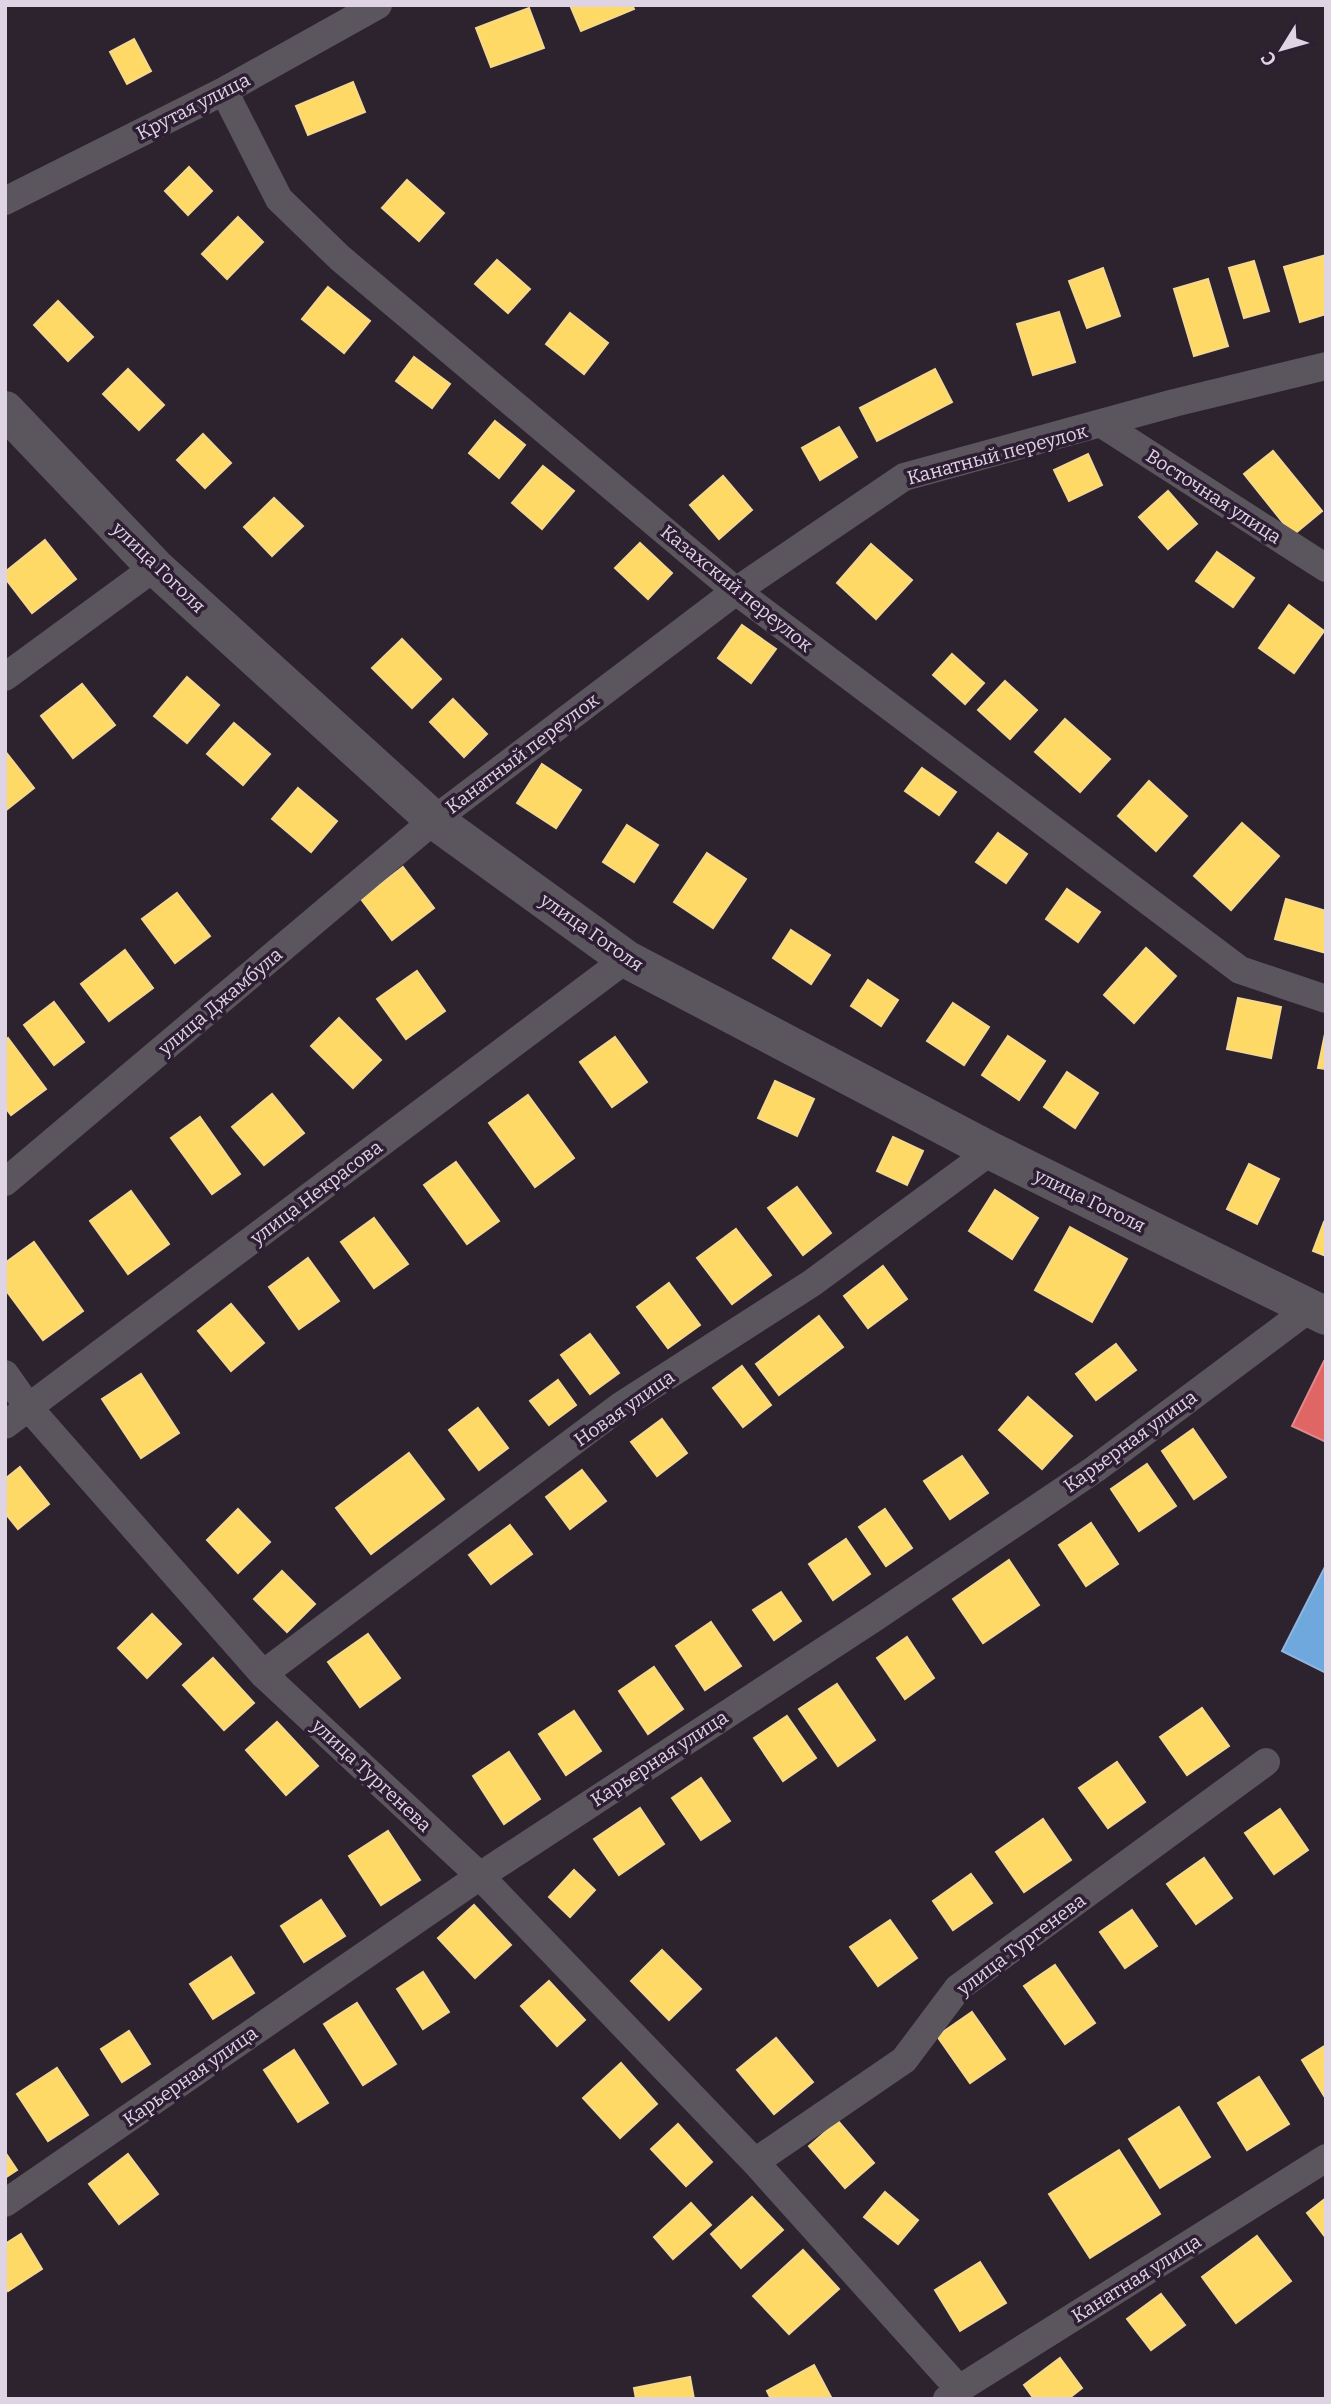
<svg xmlns="http://www.w3.org/2000/svg" width="1331" height="2404" font-family="Bitter,serif">
	<rect width="100%" height="100%" fill="#2c232f"/>
	<path fill="#ffd966" stroke="#f5d88c" stroke-width="2" d="M570,5H632L634,9L581,31Z
		M529,8L544,48L491,67L476,28Z
		M134,39L151,71L127,84L110,52Z
		M353,82L365,112L308,135L296,106Z
		M189,167L212,191L188,215L165,191Z
		M407,180L444,213L419,241L382,208Z
		M238,217L263,242L227,279L202,254Z
		M1326,255V314L1300,322L1284,267Z
		M497,260L530,289L508,313L475,284Z
		M1254,261L1269,311L1244,318L1229,268Z
		M1103,268L1120,316L1087,328L1069,281Z
		M1208,279L1228,346L1194,356L1174,289Z
		M328,287L370,321L344,353L302,319Z
		M58,301L93,337L68,361L34,325Z
		M1059,312L1075,362L1033,375L1017,324Z
		M570,313L608,343L584,374L546,344Z
		M414,357L450,384L432,408L396,381Z
		M128,369L164,405L139,430L103,394Z
		M935,369L952,402L877,441L860,408Z
		M495,421L525,445L499,478L469,453Z
		M839,427L857,457L820,480L802,448Z
		M203,434L231,463L205,488L177,460Z
		M1273,451L1322,511L1293,535L1244,474Z
		M1088,454L1102,485L1069,501L1054,470Z
		M543,466L574,491L542,529L512,503Z
		M723,476L752,510L719,539L690,505Z
		M1168,491L1197,524L1168,549L1139,517Z
		M274,498L303,526L272,556L244,527Z
		M45,540L76,579L32,613L5,578V572Z
		M640,543L672,573L648,599L615,568Z
		M871,544L912,580L876,619L837,583Z
		M1217,552L1254,578L1233,607L1196,581Z
		M1289,605L1324,631L1294,673L1259,648Z
		M742,625L776,649L751,683L718,658Z
		M402,639L441,679L412,708L372,668Z
		M952,654L984,683L965,704L933,675Z
		M187,677L219,705L187,743L154,716Z
		M1005,681L1037,710L1010,739L978,710Z
		M82,684L115,725L73,758L41,716Z
		M453,699L487,734L464,757L430,722Z
		M1065,719L1110,759L1080,792L1035,752Z
		M234,723L270,754L243,785L207,754Z
		M5,751L34,788L5,811Z
		M542,764L581,790L556,828L517,803Z
		M922,768L956,792L939,815L905,791Z
		M1149,781L1187,816L1156,851L1118,816Z
		M298,788L337,821L311,852L272,819Z
		M1242,823L1279,856L1231,910L1194,876Z
		M627,825L658,845L634,882L603,862Z
		M998,833L1027,854L1006,883L976,862Z
		M707,853L746,879L713,928L674,902Z
		M403,867L434,908L392,940L361,899Z
		M1067,889L1100,912L1078,942L1046,919Z
		M177,893L210,936L175,963L142,919Z
		M1286,899L1326,911V953L1275,939Z
		M791,930L830,955L811,984L773,958Z
		M1146,948L1176,976L1134,1023L1104,995Z
		M125,950L153,988L109,1021L81,984Z
		M417,971L445,1011L406,1039L377,999Z
		M868,980L898,1000L881,1026L851,1006Z
		M1238,998L1281,1007L1271,1058L1227,1049Z
		M54,1002L84,1042L54,1065L24,1025Z
		M953,1003L989,1027L964,1065L927,1041Z
		M339,1018L381,1060L353,1088L311,1046Z
		M1326,1029V1069L1318,1068Z
		M1008,1036L1045,1061L1019,1100L982,1075Z
		M615,1037L647,1082L612,1107L580,1062Z
		M8,1038L46,1089L11,1115L5,1107V1041Z
		M1067,1072L1098,1093L1075,1128L1044,1107Z
		M775,1081L814,1099L797,1136L758,1118Z
		M272,1094L304,1133L264,1165L232,1127Z
		M528,1095L574,1158L535,1187L489,1123Z
		M200,1117L240,1174L212,1194L171,1138Z
		M893,1137L923,1151L907,1185L877,1171Z
		M456,1162L499,1221L467,1244L424,1185Z
		M1249,1164L1279,1179L1257,1224L1227,1209Z
		M797,1187L831,1233L803,1255L768,1208Z
		M995,1190L1038,1218L1012,1259L969,1231Z
		M131,1191L169,1244L128,1274L90,1221Z
		M374,1218L408,1264L374,1288L341,1242Z
		M1324,1222L1326,1223V1256L1313,1251Z
		M1070,1227L1127,1259L1092,1322L1035,1290Z
		M736,1229L771,1275L732,1304L697,1258Z
		M34,1242L83,1311L43,1340L5,1289V1263Z
		M308,1258L339,1301L299,1329L269,1287Z
		M883,1266L907,1299L868,1328L844,1296Z
		M669,1283L700,1325L668,1348L637,1307Z
		M231,1304L264,1343L231,1371L198,1331Z
		M819,1316L843,1347L779,1395L756,1364Z
		M590,1334L619,1373L590,1394L561,1355Z
		M1116,1344L1136,1370L1096,1400L1076,1374Z
		M742,1366L771,1405L743,1427L713,1388Z
		M141,1374L179,1433L141,1458L102,1399Z
		M558,1380L576,1405L549,1425L530,1401Z
		M1028,1397L1072,1436L1042,1469L999,1430Z
		M478,1408L508,1448L479,1470L449,1430Z
		M662,1419L687,1453L657,1476L631,1442Z
		M1193,1429L1226,1477L1194,1499L1162,1451Z
		M409,1453L444,1499L371,1554L336,1508Z
		M962,1456L988,1493L950,1519L924,1481Z
		M1147,1464L1176,1506L1139,1531L1111,1489Z
		M20,1467L49,1504L18,1529L5,1513V1479Z
		M582,1470L606,1501L570,1529L546,1497Z
		M238,1509L270,1542L238,1573L207,1540Z
		M885,1509L912,1548L886,1566L859,1527Z
		M1091,1523L1118,1564L1086,1586L1059,1545Z
		M510,1525L532,1554L491,1584L469,1555Z
		M846,1539L870,1574L833,1600L809,1564Z
		M1009,1560L1039,1605L983,1643L953,1599Z
		M282,1571L315,1604L287,1632L254,1599Z
		M781,1592L801,1621L774,1640L753,1610Z
		M152,1614L181,1644L147,1678L118,1648Z
		M711,1622L741,1666L705,1690L676,1646Z
		M368,1634L400,1678L360,1707L328,1662Z
		M907,1637L934,1678L905,1699L877,1658Z
		M213,1658L254,1703L224,1730L183,1685Z
		M654,1667L683,1709L648,1734L619,1691Z
		M837,1684L875,1740L838,1766L799,1709Z
		M1202,1708L1229,1746L1187,1775L1160,1737Z
		M574,1711L601,1751L566,1775L539,1734Z
		M787,1716L816,1758L783,1781L754,1738Z
		M277,1722L318,1766L286,1795L246,1750Z
		M509,1752L540,1799L504,1824L473,1776Z
		M1117,1762L1145,1802L1108,1828L1079,1788Z
		M701,1778L730,1821L701,1840L672,1798Z
		M640,1808L664,1844L619,1875L594,1839Z
		M1280,1809L1308,1850L1274,1874L1245,1833Z
		M1043,1819L1071,1860L1024,1892L996,1852Z
		M388,1831L420,1880L381,1905L349,1856Z
		M1204,1858L1232,1898L1196,1924L1167,1884Z
		M574,1870L595,1890L570,1917L549,1897Z
		M971,1874L992,1903L953,1930L933,1901Z
		M321,1900L345,1936L304,1962L281,1926Z
		M474,1905L511,1945L475,1978L438,1938Z
		M1132,1910L1157,1946L1125,1968L1100,1932Z
		M890,1920L917,1958L878,1986L850,1947Z
		M662,1950L701,1989L669,2020L631,1981Z
		M231,1957L254,1993L213,2019L190,1984Z
		M1055,1965L1095,2023L1065,2044L1024,1986Z
		M423,1972L449,2012L423,2029L397,1989Z
		M549,1981L585,2020L557,2046L521,2006Z
		M357,2003L396,2064L363,2085L324,2024Z
		M972,2012L1005,2059L970,2083L937,2036Z
		M129,2031L150,2064L122,2082L101,2049Z
		M776,2038L813,2082L774,2114L737,2070Z
		M1326,2045V2099L1302,2060Z
		M294,2050L328,2103L298,2122L264,2070Z
		M621,2063L657,2104L620,2138L583,2098Z
		M57,2068L88,2115L48,2141L17,2094Z
		M1259,2077L1289,2124L1247,2150L1218,2103Z
		M1179,2107L1210,2157L1160,2188L1129,2139Z
		M838,2121L874,2163L845,2188L809,2146Z
		M678,2124L712,2162L686,2186L651,2149Z
		M1119,2150L1160,2214L1090,2258L1049,2194Z
		M5,2152L17,2170L5,2178Z
		M128,2154L158,2194L119,2224L89,2184Z
		M885,2192L918,2220L898,2244L864,2217Z
		M752,2197L783,2230L741,2268L711,2234Z
		M1326,2198V2238L1307,2213Z
		M691,2203L711,2225L673,2259L654,2237Z
		M21,2234L42,2269L8,2291L5,2286V2244Z
		M1257,2236L1291,2281L1236,2323L1202,2277Z
		M803,2250L839,2289L789,2334L753,2296Z
		M980,2262L1006,2303L960,2331L935,2290Z
		M1161,2294L1185,2325L1151,2350L1127,2319Z
		M1060,2358L1082,2388L1068,2399H1034L1024,2385Z
		M814,2365L832,2399H771L767,2391Z
		M690,2377L694,2399H636L634,2388Z"/>
	<path fill="#e06666" stroke="#e0878c" stroke-width="2" d="M1324,1361L1326,1362V1442L1292,1426Z"/>
	<path fill="#6fa8dc" stroke="#91b5de" stroke-width="2" d="M1326,1565V1673L1282,1651Z"/>
	<g fill="none" stroke-linecap="round" stroke-linejoin="round">
		<path stroke="#5b555d" stroke-width="28" d="M224,91L279,199L340,258L736,591L1240,970L1326,999
			M5,201L224,91L378,5
			M1102,424L1326,568
			M5,677L155,567
			M5,1182L434,820L736,591L904,477L1174,403L1326,366
			M5,1374L29,1408L263,1674L480,1876L755,2162L959,2389
			M5,1425L626,959
			M263,1674L622,1405L812,1283L991,1151
			M755,2162L904,2060L958,1988L1266,1762
			M5,2203L480,1876L874,1618L1095,1469L1310,1308
			M947,2399L959,2389L1326,2158"/>
		<path stroke="#5b555d" stroke-width="38" d="M5,410L155,567L434,820L626,959L991,1151L1326,1316"/>
	</g>
	<g text-anchor="middle" stroke-width="7" stroke-linejoin="round" paint-order="stroke">
		<g font-size="19" fill="#dfd4e3" stroke="#2e1e34">
			<text transform="translate(193 106) rotate(-27)" y="7">Крутая улица</text>
			<text transform="translate(997 454) rotate(-15)" y="7">Канатный переулок</text>
			<text transform="translate(1214 496) rotate(33)" y="7">Восточная улица</text>
			<text transform="translate(159 567) rotate(44)" y="7">улица Гоголя</text>
			<text transform="translate(737 588) rotate(39)" y="7">Казахский переулок</text>
			<text transform="translate(522 753) rotate(-37)" y="7">Канатный переулок</text>
			<text transform="translate(592 932) rotate(35)" y="7">улица Гоголя</text>
			<text transform="translate(220 1001) rotate(-40)" y="7">улица Джамбула</text>
			<text transform="translate(316 1192) rotate(-37)" y="7">улица Некрасова</text>
			<text transform="translate(1090 1200) rotate(26)" y="7">улица Гоголя</text>
			<text transform="translate(624 1408) rotate(-35)" y="7">Новая улица</text>
			<text transform="translate(1130 1441) rotate(-36)" y="7">Карьерная улица</text>
			<text transform="translate(659 1758) rotate(-33)" y="7">Карьерная улица</text>
			<text transform="translate(372 1775) rotate(43)" y="7">улица Тургенева</text>
			<text transform="translate(1021 1944) rotate(-37)" y="7">улица Тургенева</text>
			<text transform="translate(190 2076) rotate(-35)" y="7">Карьерная улица</text>
			<text transform="translate(1136 2278) rotate(-32)" y="7">Канатная улица</text>
		</g>
	</g>
	<rect width="1331" height="2404" fill="none" stroke="#dfd4e3" stroke-width="14"/>
	<g transform="translate(1282 49) rotate(233)" stroke="#2e1e34" stroke-width="5" paint-order="stroke">
	<path d="M0-5L12 26L0 18L-12 26Z" fill="#dfd4e3"/>
	<text y="-10" font-size="19" font-weight="bold" text-anchor="middle" fill="#dfd4e3">С</text>
	</g>
</svg>
